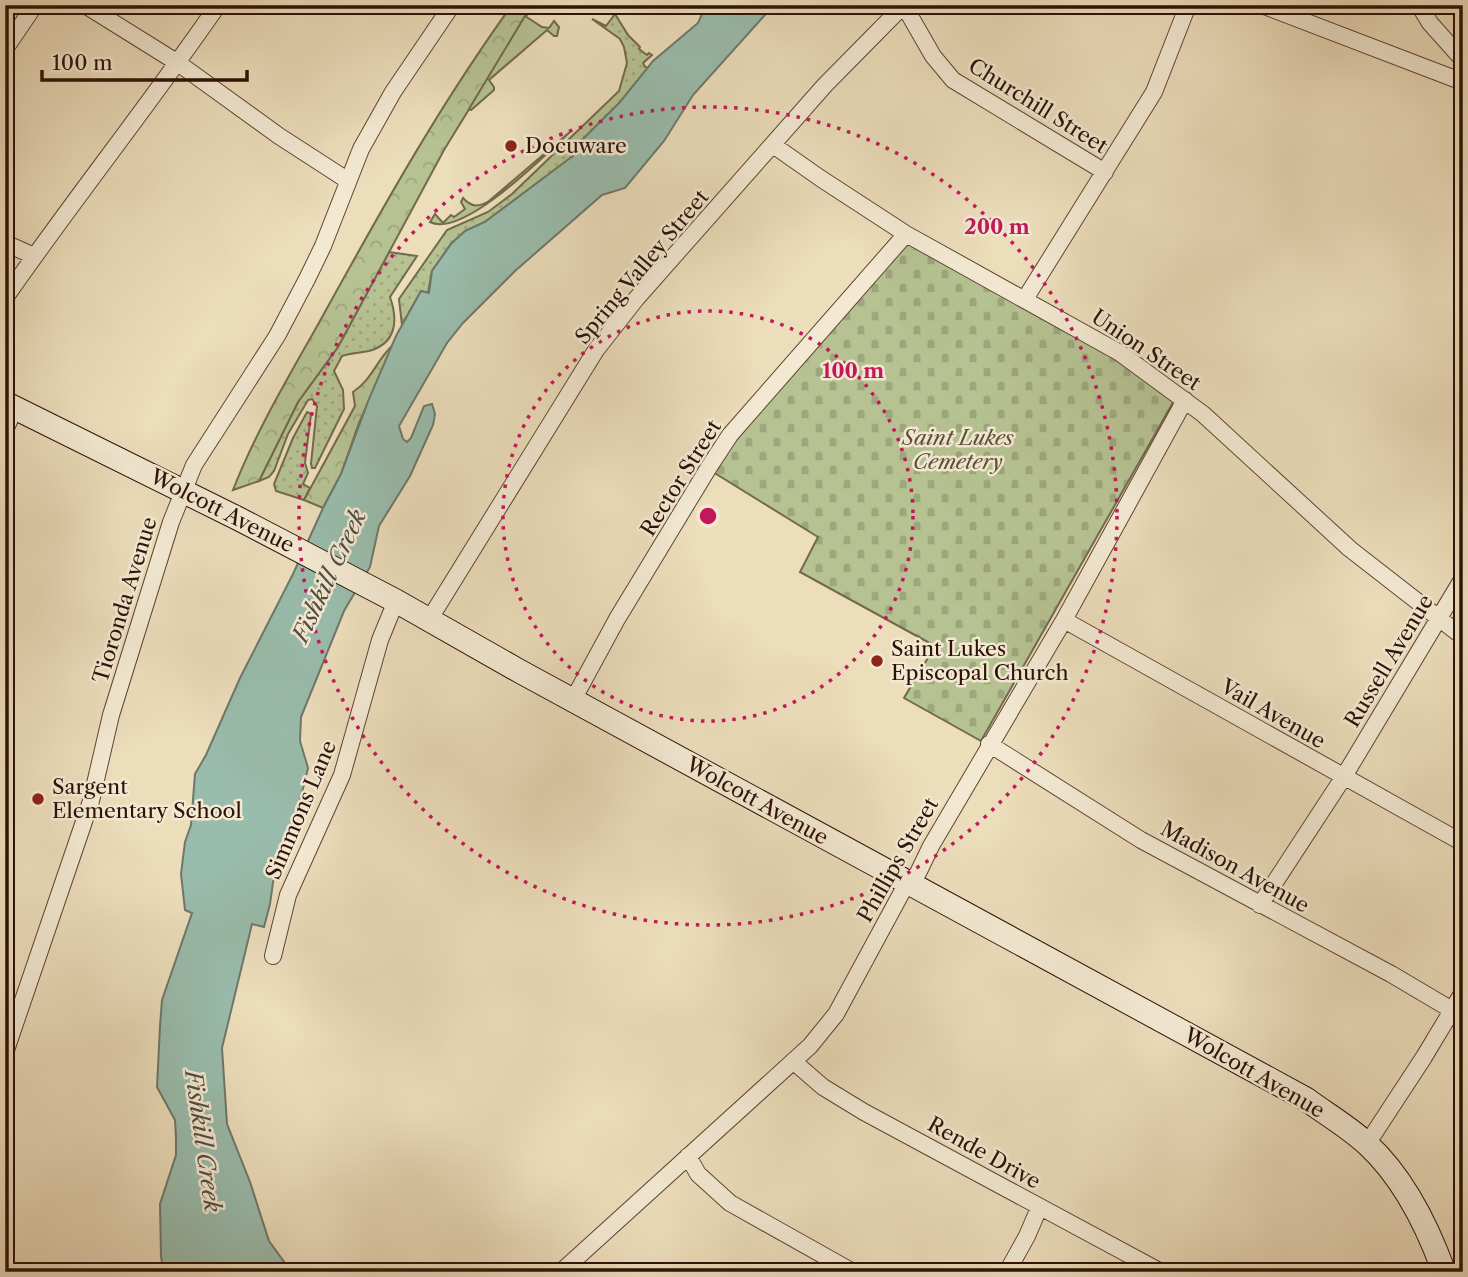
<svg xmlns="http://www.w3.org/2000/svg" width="1468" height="1277" font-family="'Libre Caslon Text',serif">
	<defs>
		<pattern id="grass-dots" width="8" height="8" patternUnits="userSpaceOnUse" patternTransform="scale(1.75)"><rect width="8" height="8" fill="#b6c292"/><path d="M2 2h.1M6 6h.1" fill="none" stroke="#9da67c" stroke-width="1.8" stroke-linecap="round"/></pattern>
		<pattern id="forest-crowns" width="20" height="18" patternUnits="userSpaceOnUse" patternTransform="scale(1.75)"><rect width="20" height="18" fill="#b6c292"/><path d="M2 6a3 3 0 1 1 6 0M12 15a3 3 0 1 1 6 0" fill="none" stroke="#9da67c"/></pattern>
		<pattern id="cemetery-stones" width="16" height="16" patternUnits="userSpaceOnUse" patternTransform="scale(1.75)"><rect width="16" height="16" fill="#b6c292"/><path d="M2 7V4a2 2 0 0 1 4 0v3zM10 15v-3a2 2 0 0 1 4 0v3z" fill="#9da67c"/></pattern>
	</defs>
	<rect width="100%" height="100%" fill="#ecddbb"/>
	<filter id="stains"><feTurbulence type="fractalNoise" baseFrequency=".00286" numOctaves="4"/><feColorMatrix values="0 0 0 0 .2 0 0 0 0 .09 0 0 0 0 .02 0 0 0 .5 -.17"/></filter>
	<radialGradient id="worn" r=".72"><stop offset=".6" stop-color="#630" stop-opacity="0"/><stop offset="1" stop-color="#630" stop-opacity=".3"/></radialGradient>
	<path fill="url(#grass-dots)" stroke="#726a4c" stroke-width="2" d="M615,14L628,35L640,47L639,49L647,55L649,53L652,55L643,63L645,67L648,68L621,102L581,141L577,153L485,222L465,231L451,244L432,271L428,293L421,291L402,325L399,299L447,230L488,212L512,194L619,91L627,63L624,47L620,39L592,19L606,26Z
		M389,252L417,256L390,297C398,320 397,343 369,351C360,353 351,353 342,356L334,371L343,390L344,409L315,468H312L311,464L317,406L312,399L308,400L288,434L274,471L269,477L259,481L298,402L338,347Z
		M307,412L311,414L305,463L308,473L303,484L310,488L304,500L276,491L274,484L293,438Z"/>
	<path fill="url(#forest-crowns)" stroke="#726a4c" stroke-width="2" d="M512,5H533L444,150L338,347L298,402L259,481L233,490C258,426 293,370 326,310C384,205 441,103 512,5Z
		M393,345L359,423L341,474L323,508L304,500L355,406L353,392C373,379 376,360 393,345Z"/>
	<path fill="url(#cemetery-stones)" stroke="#726a4c" stroke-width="2" d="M906,234L1025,299L1175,399L981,741L904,698L935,646L800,572L818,537L713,472L743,428Z"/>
	<path fill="#b6c292" stroke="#726a4c" stroke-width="2" d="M525,16L542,27L549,28L554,21L559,27L557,36H554L547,30L489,80L494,87V90L471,110L469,109Z
		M571,131C547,153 463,239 430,222L435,214L443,223L451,215L454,217L465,209L461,202L463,198C472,208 479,207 489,201Z"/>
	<path fill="#99bcac" stroke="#6e786a" stroke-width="2" d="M706,5H774L693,95L664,141L625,188L602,195L515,271L463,323L447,343L399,426L403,439L407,442L411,438L424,406L432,404L435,414L433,425L410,476L379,526L370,567L344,611L301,717L300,741L308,768L299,805L275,868L270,904L264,927L252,924L222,1048L227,1124L250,1182L269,1241L285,1263L280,1272H164L161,1257L160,1204L176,1155V1138L175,1120L157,1087L160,1026L162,1000L192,913L185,910L181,874L185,842L191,825L195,774L206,755L240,678L293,574L323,508L341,474L369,399L396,336L421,291L429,293L432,271L451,244L465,231L485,222L577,153L581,141L620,102L653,61L698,23Z"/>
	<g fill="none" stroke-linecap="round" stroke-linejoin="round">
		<defs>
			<path id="minor" d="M85,5L178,63L279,136L347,180
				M912,5L910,16L933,56L953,80L1105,172
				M1262,5L1463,82
				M1419,5L1430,23L1463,60
				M5,49L35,5
				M773,145L820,178L906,234L1120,353L1203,414L1350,549L1463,637
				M5,243L34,256
				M5,298C74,199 149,105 218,5
				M1025,299L1154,92L1188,5
				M5,430L15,408
				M429,620L596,350L636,299L825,85L904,5
				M1064,620L1463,843
				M573,700L617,619L709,467L730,435L906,234
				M989,744L1141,840L1391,974L1452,1010L1463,1024
				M1260,905L1343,778L1463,578
				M273,956L288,895L342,775L380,640L396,601
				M5,1053L91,801L111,715L171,522L194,465L277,336L307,279L323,246L361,149L393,92L452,5
				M793,1061L823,1087L864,1112L1161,1272
				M1367,1144L1424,1057L1463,992
				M688,1156L698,1174L730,1203L853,1272
				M561,1272L810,1046L836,1014L902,892L918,873L931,846L1064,620L1185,400
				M1007,1272L1027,1236L1039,1208"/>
			<path id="secondary" d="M5,403L239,519L396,601L521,672L1306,1099C1326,1114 1349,1127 1367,1144C1404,1178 1427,1225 1444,1272"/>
		</defs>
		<use href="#minor" stroke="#5e4433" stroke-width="18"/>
		<use href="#secondary" stroke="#2e1106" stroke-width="25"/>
		<use href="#minor" stroke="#f3e9d3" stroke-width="16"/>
		<use href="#secondary" stroke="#f3e9d3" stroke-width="23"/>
	</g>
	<g fill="none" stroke="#c2185b" stroke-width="3.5" stroke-dasharray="3.5 7">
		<circle cx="708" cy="516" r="205"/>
		<circle cx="708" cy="516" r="409"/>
	</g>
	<g fill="#8f2418" stroke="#f3e9d3" stroke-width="2.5">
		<circle cx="511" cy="146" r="7"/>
		<circle cx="877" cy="661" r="7"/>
		<circle cx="38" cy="799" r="7"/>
	</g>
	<g text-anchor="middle" stroke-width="5" stroke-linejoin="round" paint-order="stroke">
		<g font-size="21" fill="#2e1106" stroke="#f3e9d3">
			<text transform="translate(1038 106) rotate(32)" y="7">Churchill Street</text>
			<text transform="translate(642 267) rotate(-50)" y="7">Spring Valley Street</text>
			<text transform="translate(1146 350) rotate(34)" y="7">Union Street</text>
			<text transform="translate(681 478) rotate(-58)" y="7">Rector Street</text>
			<text transform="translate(222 511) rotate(27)" y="7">Wolcott Avenue</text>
			<text transform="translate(125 600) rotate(-73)" y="7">Tioronda Avenue</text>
			<text transform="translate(1389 661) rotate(-59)" y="7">Russell Avenue</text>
			<text transform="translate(1273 714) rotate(30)" y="7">Vail Avenue</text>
			<text transform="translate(757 801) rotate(29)" y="7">Wolcott Avenue</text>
			<text transform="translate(301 810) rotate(-67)" y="7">Simmons Lane</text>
			<text transform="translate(898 860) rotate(-60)" y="7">Phillips Street</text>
			<text transform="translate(1235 867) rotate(29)" y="7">Madison Avenue</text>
			<text transform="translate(1254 1073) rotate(30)" y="7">Wolcott Avenue</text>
			<text transform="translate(984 1153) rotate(29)" y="7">Rende Drive</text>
		</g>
		<g font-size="21" fill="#2e1106" stroke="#f3e9d3" text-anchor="start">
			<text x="525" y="153">Docuware</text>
			<text x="891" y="656">Saint Lukes<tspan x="891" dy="24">Episcopal Church</tspan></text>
			<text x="52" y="794">Sargent<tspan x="52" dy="24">Elementary School</tspan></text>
		</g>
		<g font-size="21" font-style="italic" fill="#5e4f37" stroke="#f3e9d3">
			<text x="958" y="445">Saint Lukes<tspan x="958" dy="24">Cemetery</tspan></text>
		</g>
		<g font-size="23" font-style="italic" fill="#534d40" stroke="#f3e9d3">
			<text transform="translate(329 576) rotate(-65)" y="8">Fishkill Creek</text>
			<text transform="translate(203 1141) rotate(82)" y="8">Fishkill Creek</text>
		</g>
	</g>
	<circle cx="708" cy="516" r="10" fill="#c2185b" stroke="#f3e9d3" stroke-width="3.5"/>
	<g font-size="21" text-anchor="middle" font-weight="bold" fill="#c2185b" stroke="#f3e9d3" stroke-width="5" stroke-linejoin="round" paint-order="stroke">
		<text x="997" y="234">200 m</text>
		<text x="853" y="378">100 m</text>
	</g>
	<rect width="1468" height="1277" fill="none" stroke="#ecddbb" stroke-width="28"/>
	<rect x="7" y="7" width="1454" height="1263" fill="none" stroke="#2e1106" stroke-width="3.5"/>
	<rect x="14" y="14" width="1440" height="1249" fill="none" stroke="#2e1106" stroke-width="2"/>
	<path d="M42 70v10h205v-10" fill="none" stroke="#2e1106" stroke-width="3.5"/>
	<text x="52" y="70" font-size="21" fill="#2e1106" stroke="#f3e9d3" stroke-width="5" paint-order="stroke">100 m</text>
	<rect width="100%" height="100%" filter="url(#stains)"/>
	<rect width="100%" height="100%" fill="url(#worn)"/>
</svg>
